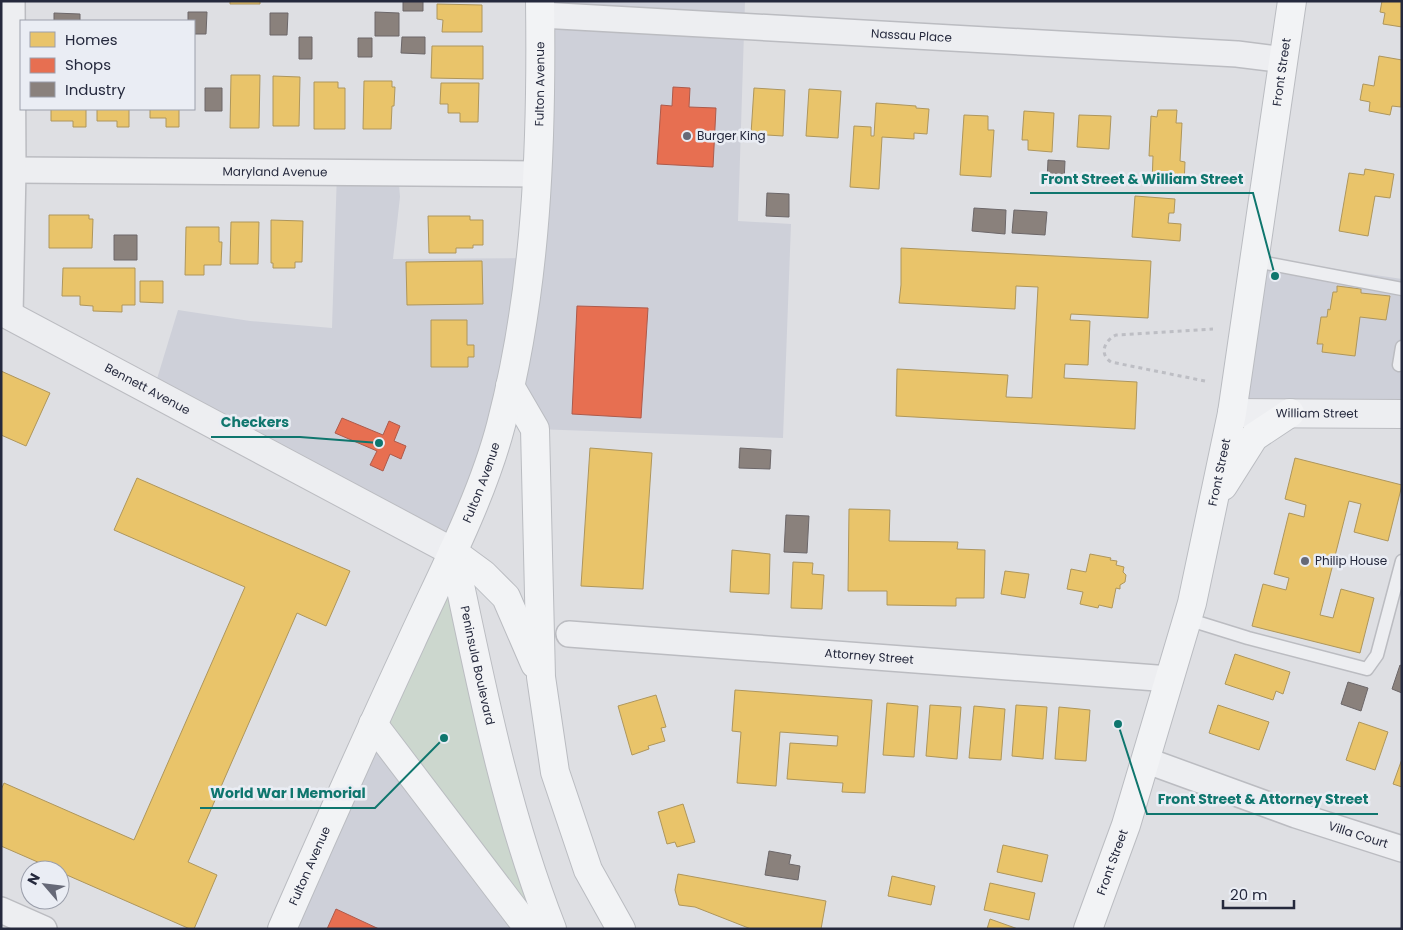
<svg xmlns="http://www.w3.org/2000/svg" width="1403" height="930" font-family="Poppins,sans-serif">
	<rect width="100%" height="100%" fill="#dedfe3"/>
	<path fill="#ced0d9" d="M540,1H745L738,221L791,224L783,438L535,429L510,387L453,552L153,392L178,310L250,321L332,328L337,172H398L400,197L393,259L531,258Z
		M1255,257L1402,279V414L1232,413Z
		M373,724L529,929H282Z"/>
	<path fill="#ccd7ce" d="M453,552L528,874L531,929L373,724Z"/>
	<path fill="#e9c46a" stroke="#ae965c" d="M230,1H260V4H230Z
		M1382,1H1402V27L1383,24L1385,13L1380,12Z
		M437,4L482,5V32H442L443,20L437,19Z
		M432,46H483V79L431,78Z
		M1379,56L1402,60L1401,107L1392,106L1390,115L1369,111L1370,102L1360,100L1363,84L1374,86Z
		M231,75H260L259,128H230Z
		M273,76L300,77L299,126H273Z
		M364,81H392V87H395L394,106H392L391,129H363Z
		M314,82H338V88H345V129H314Z
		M441,83H479L478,122H460V113H448V104H440Z
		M754,88L785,90L783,136L751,134Z
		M809,89L841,91L838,138L806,136Z
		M876,103L916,106V108L929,109L927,134L914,133V139L882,137L879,189L850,187L854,126L871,127V136H874Z
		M51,109H86V127H73V121H51Z
		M97,109H129V127H117V121H97Z
		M150,109H179V127H166V118H150Z
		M1158,110H1177L1176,123H1182L1180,161L1185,162L1184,185L1152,184L1153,156H1149L1151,116L1157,117Z
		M1024,111L1054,113L1052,152L1028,150V140H1022Z
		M964,115L988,116V130H994L991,177L960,175Z
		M1079,115L1111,116L1109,149L1077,147Z
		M1365,169L1394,174L1390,198L1375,196L1368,236L1339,231L1349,173L1364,175Z
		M1135,196L1175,199L1174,213H1169L1168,223L1181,224L1180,241L1132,237Z
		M49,215H89V219H93L92,248H49Z
		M428,216H470V220H483V245H473V248H456V253H429Z
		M271,220L303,221L302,262H295V268H273V263H271Z
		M231,222H259L258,264H230Z
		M186,227H219V242H222L221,265H204V275H185Z
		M901,248L1151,261L1148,318L1071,314L1070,320L1090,321L1088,365L1065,364L1064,378L1137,382L1135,429L896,416L897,369L1008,375L1006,397L1032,398L1038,287L1016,286L1015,309L899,303L901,285Z
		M482,261L483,304L407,305L406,262Z
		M63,268H135V305H122V312L93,311V306L80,305V296H62Z
		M140,281H163V303L140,302Z
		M1337,286L1361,289V293L1390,296L1386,320L1360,317L1355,356L1322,352L1323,344H1317L1321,317H1327L1328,309L1330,310L1333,292H1337Z
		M431,320H467V345H474V357H468V367H431Z
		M1,371L50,393L26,446L1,435Z
		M590,448L652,453L643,589L581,586Z
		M1295,458L1402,485L1388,541L1354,532L1361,504L1349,501L1320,615L1333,618L1341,589L1374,598L1360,653L1252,626L1263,584L1286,590L1289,578L1274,574L1289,513L1304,517L1306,505L1285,499Z
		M137,478L350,571L326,626L297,613L188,862L217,875L194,929H190L60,872V870H56L1,846V790L4,783L134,840L245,587L114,530Z
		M849,509L890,510L889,541L958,542L957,549L985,550L984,598H956V606L887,605V591H848Z
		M732,550L770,554L769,594L730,592Z
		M1090,554L1111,558L1110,560L1117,561L1116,565L1124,567L1123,572L1126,575L1125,582L1120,585V589L1116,588L1112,608L1099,605L1098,608L1080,604L1083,592L1067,589L1071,569L1086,572Z
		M793,562L813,563L812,574L824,575L822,609L791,608Z
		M1005,571L1029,574L1025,598L1001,594Z
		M1235,654L1290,672L1283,694L1276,691L1273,700L1225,684Z
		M735,690L872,700L865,793L842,792L843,783L787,779L790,743L837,746L838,736L780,732L776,786L737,783L741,732L732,731Z
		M656,695L666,727L661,728L665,741L648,746L649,749L632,755L618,706Z
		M887,703L918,706L914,757L883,755Z
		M930,705L961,707L957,759L926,756Z
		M1016,705L1047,707L1043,759L1012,756Z
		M1218,705L1269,722L1259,750L1209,733Z
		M974,706L1005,709L1001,760L969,758Z
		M1059,707L1090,710L1086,761L1055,759Z
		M1359,722L1388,732L1375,770L1346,760Z
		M1402,759V787L1393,784Z
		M683,804L695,842L677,847L675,842L667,844L658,812Z
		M1003,845L1048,855L1042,882L997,872Z
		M678,874L826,901L821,929H751L695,907L679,905L675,890Z
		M892,876L935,886L931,905L888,896Z
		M990,883L1035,893L1029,920L984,910Z
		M990,919L1018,929H987Z"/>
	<path fill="#e76f51" stroke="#ad5a4b" d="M673,87L690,88L689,107L716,108L713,167L657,164L661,105L672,106Z
		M577,306L648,308L641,418L572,414Z
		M342,418L383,435L389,421L400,426L394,441L406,446L401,459L390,454L383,471L370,465L377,451L335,433Z
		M336,909L379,929H327Z"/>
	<path fill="#8a817c" stroke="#6c6769" d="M403,1H423V11H403Z
		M188,12H207L206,34H194V21H188Z
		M375,12L399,13V36H375Z
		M54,13L80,14V21H54Z
		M270,13H288L287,35H270Z
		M299,37H312V59H299Z
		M402,37H425V54L401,53Z
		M358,38H372V57H358Z
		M205,88H222V111H205Z
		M1048,160L1065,161L1064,182L1047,181Z
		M767,193L789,194V217L766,216Z
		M974,208L1006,210L1005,234L972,231Z
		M1014,210L1047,212L1045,235L1012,233Z
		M114,235H137V260H114Z
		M740,448L771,450L770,469L739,468Z
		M786,515L809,516L807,553L784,552Z
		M1400,665L1402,666V693L1392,689Z
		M1348,682L1368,688L1361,711L1341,704Z
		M769,851L791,855L789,864L800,866L798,880L765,875Z"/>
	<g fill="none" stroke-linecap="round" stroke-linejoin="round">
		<defs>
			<path id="service" d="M1255,261L1402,289
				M1399,365L1402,347
				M1187,619L1248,638L1367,669L1377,655L1402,561"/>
			<g id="minor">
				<path id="s1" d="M541,15L1237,54L1284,60"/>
				<path id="s2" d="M13,170L538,174"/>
				<path d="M10,315L13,170L12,1"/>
				<path id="s3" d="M569,634L1170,679"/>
				<path id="s4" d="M1145,760L1296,815L1402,849"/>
				<path d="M1,910L44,929"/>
			</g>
			<g id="tertiary">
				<path id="s5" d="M1,311L453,552"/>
				<path id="s6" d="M1232,413L1402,414"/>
			</g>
			<g id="primary">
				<path d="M510,386L535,429L541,677L555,772L588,870L621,929"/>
				<path d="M1223,486L1254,437L1290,413"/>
				<path id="s7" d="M453,552C480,679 504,807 552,929"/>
				<path d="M453,552L483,574L506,597L535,664"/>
				<path d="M373,724L529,929"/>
				<path id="s8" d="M282,929C324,833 367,737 411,642C442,574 482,498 501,425C537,287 542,143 540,1"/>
				<path id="s9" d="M1088,929L1126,825L1192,603L1232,413L1292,1"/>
			</g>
		</defs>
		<use href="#service" stroke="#bbbcc1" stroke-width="15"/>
		<use href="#minor" stroke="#bbbcc1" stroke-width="28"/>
		<use href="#tertiary" stroke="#bbbcc1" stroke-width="30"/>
		<use href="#primary" stroke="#babcc1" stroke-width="30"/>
		<path stroke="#bdbec4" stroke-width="3" stroke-dasharray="4 4" stroke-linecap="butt" d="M1205,381L1111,362C1099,354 1104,341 1116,335L1213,329"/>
		<use href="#service" stroke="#edeef1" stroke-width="12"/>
		<use href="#minor" stroke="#edeef1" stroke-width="25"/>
		<use href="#tertiary" stroke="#edeef1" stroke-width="28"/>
		<use href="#primary" stroke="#f2f3f5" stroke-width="28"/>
	</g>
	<g fill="#666977" stroke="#eaedf4" stroke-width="2">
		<circle cx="687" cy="136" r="5"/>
		<circle cx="1305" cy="561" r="5"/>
	</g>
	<g text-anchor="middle" stroke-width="5" stroke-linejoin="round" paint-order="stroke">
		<g font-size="12" fill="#25293d" stroke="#eaedf4">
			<text dy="4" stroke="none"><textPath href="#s1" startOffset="371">Nassau Place</textPath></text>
			<text dy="4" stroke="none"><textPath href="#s9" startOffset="881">Front Street</textPath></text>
			<text dy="4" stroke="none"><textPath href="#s8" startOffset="894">Fulton Avenue</textPath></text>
			<text dy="4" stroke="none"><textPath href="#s2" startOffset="262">Maryland Avenue</textPath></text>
			<text dy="4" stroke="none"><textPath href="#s5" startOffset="166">Bennett Avenue</textPath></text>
			<text dy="4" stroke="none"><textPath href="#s6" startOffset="85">William Street</textPath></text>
			<text dy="4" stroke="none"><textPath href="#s9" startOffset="476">Front Street</textPath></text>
			<text dy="4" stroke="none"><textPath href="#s8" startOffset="489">Fulton Avenue</textPath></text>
			<text dy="4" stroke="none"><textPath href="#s3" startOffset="301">Attorney Street</textPath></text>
			<text dy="4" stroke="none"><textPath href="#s7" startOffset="116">Peninsula Boulevard</textPath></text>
			<text dy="4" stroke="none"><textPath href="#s4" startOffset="226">Villa Court</textPath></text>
			<text dy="4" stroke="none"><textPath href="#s9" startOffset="71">Front Street</textPath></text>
			<text dy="4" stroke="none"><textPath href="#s8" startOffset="69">Fulton Avenue</textPath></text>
		</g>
		<g font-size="12" fill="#25293d" stroke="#eaedf4" text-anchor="start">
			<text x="697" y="140">Burger King</text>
			<text x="1315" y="565">Philip House</text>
		</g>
	</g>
	<path fill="none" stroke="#0f766e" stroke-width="2" d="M1275 276L1253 193H1030M379 443L300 437H211M444 738L375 808H200M1118 724L1147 814H1378"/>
	<g fill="#0f766e" stroke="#eaedf4" stroke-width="2">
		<circle cx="1275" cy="276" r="5"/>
		<circle cx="379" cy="443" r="5"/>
		<circle cx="444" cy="738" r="5"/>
		<circle cx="1118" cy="724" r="5"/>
	</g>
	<g font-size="14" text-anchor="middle" font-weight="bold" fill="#0f766e" stroke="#eaedf4" stroke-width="5" stroke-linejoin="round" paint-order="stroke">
		<text x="1142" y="184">Front Street &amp; William Street</text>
		<text x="255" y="427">Checkers</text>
		<text x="288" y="798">World War I Memorial</text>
		<text x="1263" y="804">Front Street &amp; Attorney Street</text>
	</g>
	<rect width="1403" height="930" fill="none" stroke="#25293d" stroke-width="5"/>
	<rect x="20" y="20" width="175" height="90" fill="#eaedf4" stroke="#9b9fab"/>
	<rect x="30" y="32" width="25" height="15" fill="#e9c46a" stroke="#9b9fab"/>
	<text x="65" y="45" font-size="15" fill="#25293d">Homes</text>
	<rect x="30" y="58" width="25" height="15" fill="#e76f51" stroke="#9b9fab"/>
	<text x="65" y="70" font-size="15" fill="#25293d">Shops</text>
	<rect x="30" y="82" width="25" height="15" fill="#8a817c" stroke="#9b9fab"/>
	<text x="65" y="95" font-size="15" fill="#25293d">Industry</text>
	<g transform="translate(45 885) rotate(298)"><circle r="24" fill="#eaedf4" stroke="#9b9fab"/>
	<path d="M0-4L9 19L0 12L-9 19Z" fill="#666977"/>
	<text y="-8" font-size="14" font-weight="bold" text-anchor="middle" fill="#25293d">N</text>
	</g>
	<path d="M1223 900v8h71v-8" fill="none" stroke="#25293d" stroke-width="2.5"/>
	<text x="1230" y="900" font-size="15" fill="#25293d" stroke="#eaedf4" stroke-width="4" paint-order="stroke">20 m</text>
</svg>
